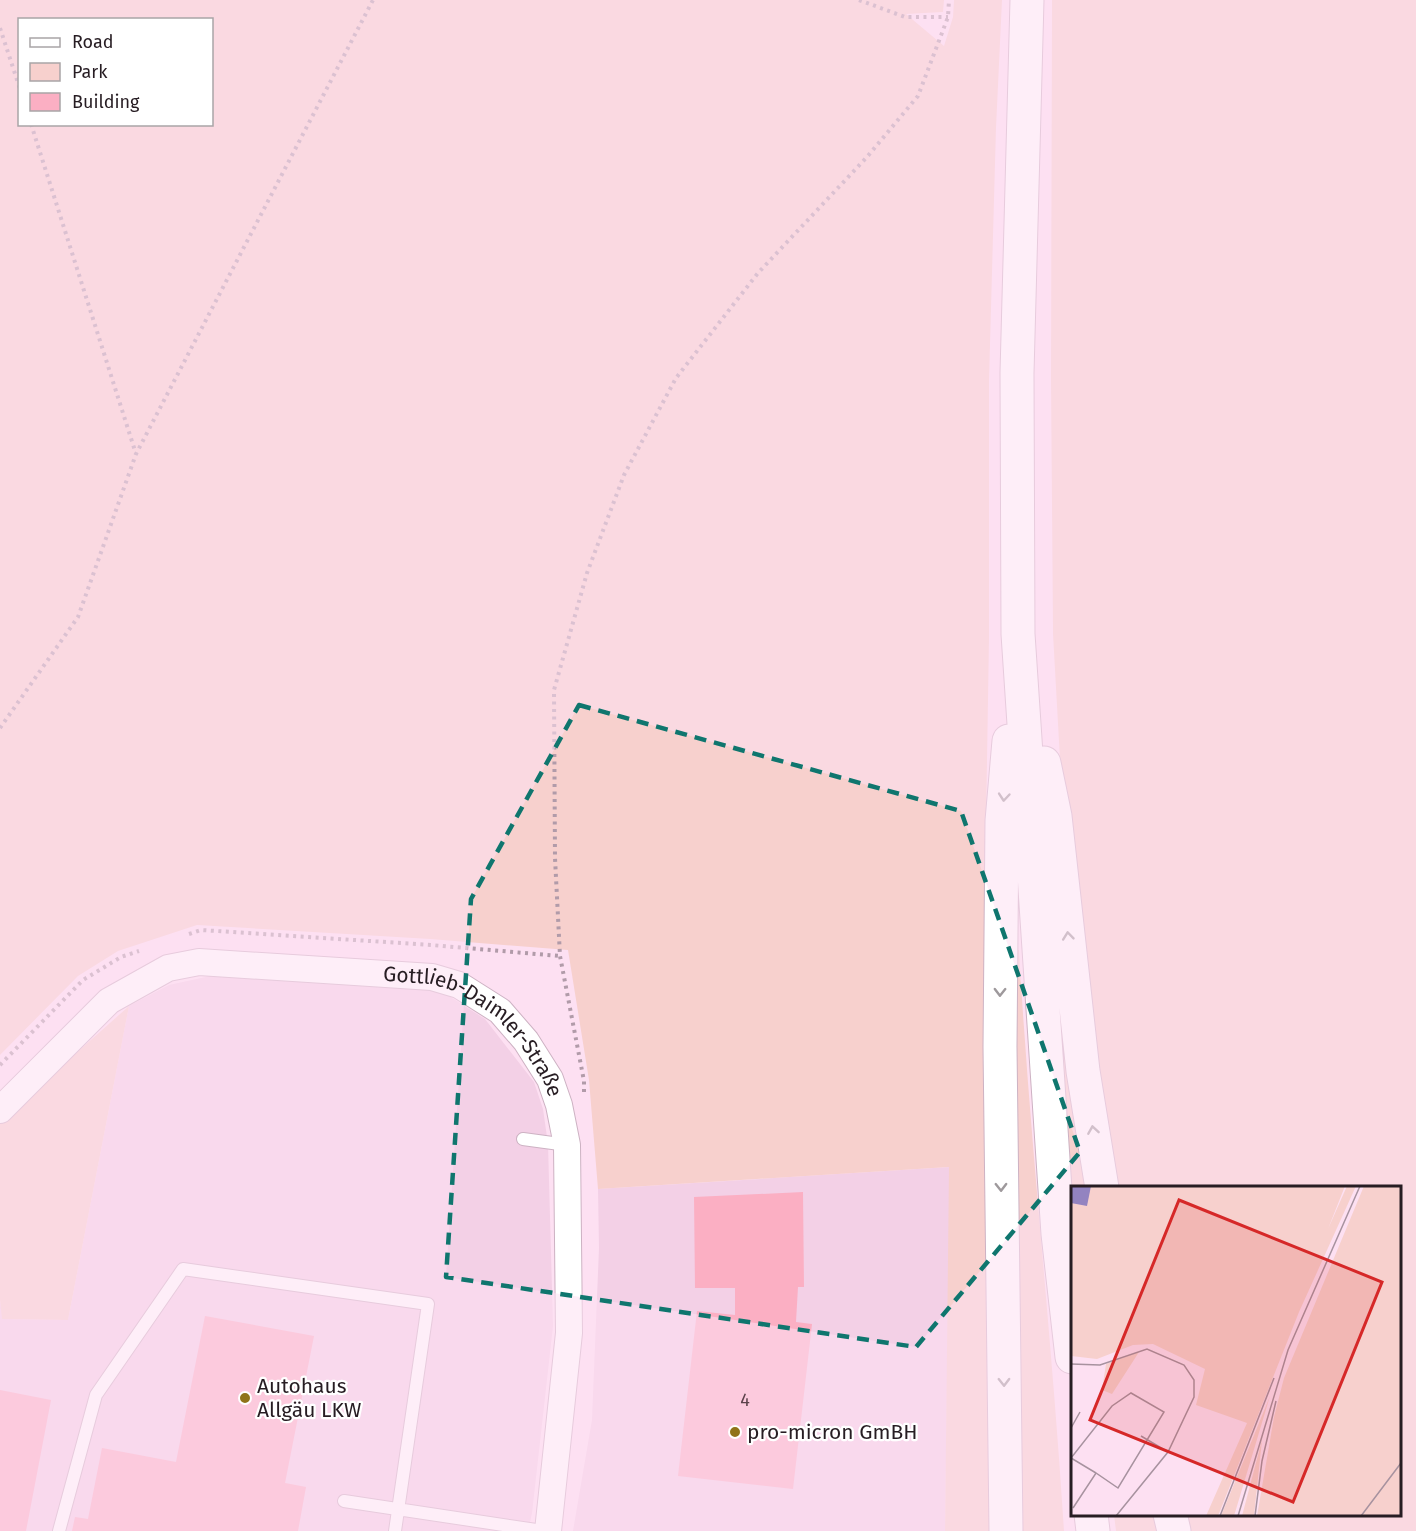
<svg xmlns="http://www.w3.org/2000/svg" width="1416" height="1531" font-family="'Fira Sans',sans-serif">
	<rect width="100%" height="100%" fill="#fde0f2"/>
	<path fill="#f3d0e6" d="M215,975L441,991L485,1019L534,1082L543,1109L548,1144L553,1326L532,1513L528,1531H0V1300L3,1319L68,1320L129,1006L169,985Z
		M950,1167L945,1531H573L592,1420L599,1248L598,1189Z"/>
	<path fill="#f7d0cd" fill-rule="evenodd" d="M0,0H944L943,12L906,14L944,46L953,17L954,0H1002L996,128L989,381V639L986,823L992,1531H945L949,1167L598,1189L589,1080L568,950L430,939L197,925L118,951L78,976L0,1055ZM20,20H212V124H20Z
		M1052,0H1416V1531H1182L1178,1515L1400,1514V1188L1110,1187L1063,813L1053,634L1051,379Z
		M1009,950H1019C1030,1144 1052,1337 1064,1531H1013Z
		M129,1006L68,1320L2,1319L0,1300V1121Z
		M1067,1054L1091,1187L1072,1188V1192L1062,1056Z
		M1114,1515H1159L1163,1531H1116Z"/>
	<path fill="#fbafc3" d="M803,1192L804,1287H798L796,1322L812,1324L793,1489L678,1476L697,1311L735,1315V1288H695L694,1197Z
		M205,1316L314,1336L285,1483L306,1487L298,1531H72L75,1517L88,1519L102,1448L176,1462Z
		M0,1390L51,1400L26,1531H0Z"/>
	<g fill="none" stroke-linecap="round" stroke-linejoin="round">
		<defs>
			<path id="service" d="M523,1139L567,1145
				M344,1501L543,1531
				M59,1531L96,1395L183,1269L428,1304L395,1531"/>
			<g id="minor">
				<path id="s1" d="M0,1110L109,1001L168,968L199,962L432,977L459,985L500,1011L526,1041L550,1079L559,1105L567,1145L569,1333L548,1531"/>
			</g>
			<path id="trunk" d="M1027,0L1017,373L1018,634L1058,1234L1072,1357
				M1044,763L1055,816L1083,1071L1102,1188
				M1091,1514L1093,1531
				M1170,1514L1174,1531
				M1006,1531L1000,1047L1002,821L1009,741"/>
		</defs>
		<use href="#service" stroke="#cdb2c3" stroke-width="14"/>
		<use href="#minor" stroke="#cdb2c3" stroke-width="28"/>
		<use href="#trunk" stroke="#cdb2c3" stroke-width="35"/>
		<path stroke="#b19ba9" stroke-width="4" stroke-dasharray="3 4.5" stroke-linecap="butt" d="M859,0L905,17H948
			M0,28L20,89
			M31,124L136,454
			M0,728L78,617L136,454L373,0
			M189,934L201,930L431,945L560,956
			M0,1065L83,980L121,957L139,951
			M584,1092V1081L560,956L555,858L554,690L587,573L624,475L676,378L758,273L867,157L918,96L948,17L949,0"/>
		<use href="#service" stroke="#fff" stroke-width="12"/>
		<use href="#minor" stroke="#fff" stroke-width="26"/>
		<use href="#trunk" stroke="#fff" stroke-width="33"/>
	</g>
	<defs><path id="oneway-chevron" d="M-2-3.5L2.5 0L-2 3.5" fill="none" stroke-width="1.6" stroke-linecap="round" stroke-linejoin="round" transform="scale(1.5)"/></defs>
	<g stroke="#9e999c">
		<use href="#oneway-chevron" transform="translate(1004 797) rotate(95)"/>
		<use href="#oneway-chevron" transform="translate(1068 936) rotate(-96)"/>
		<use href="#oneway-chevron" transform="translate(1000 992) rotate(91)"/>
		<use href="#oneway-chevron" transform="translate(1093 1130) rotate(-99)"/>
		<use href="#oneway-chevron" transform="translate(1001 1187) rotate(89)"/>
		<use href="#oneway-chevron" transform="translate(1004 1382) rotate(89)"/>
	</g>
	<path d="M0 0H1416V1531H0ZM579,705L961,811L1080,1152L916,1347L446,1277L471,899Z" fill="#fde0f2" fill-opacity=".55" fill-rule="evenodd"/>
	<path fill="none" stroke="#0f766e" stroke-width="4.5" stroke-dasharray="12 8" stroke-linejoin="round" d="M579,705L961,811L1080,1152L916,1347L446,1277L471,899Z"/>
	<g fill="#907318" stroke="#fff" stroke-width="2">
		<circle cx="245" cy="1398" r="6"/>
		<circle cx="735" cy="1432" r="6"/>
	</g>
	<g text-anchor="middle" stroke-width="4.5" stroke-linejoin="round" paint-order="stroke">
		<g font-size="18" fill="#5c424b">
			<text x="745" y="1406">4</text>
		</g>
		<g font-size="21" fill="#271d23" stroke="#fff">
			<text dy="7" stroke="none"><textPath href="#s1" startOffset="552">Gottlieb-Daimler-Straße</textPath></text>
		</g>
		<g font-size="21" fill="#271d23" stroke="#fff" text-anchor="start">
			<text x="257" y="1393">Autohaus<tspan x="257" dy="24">Allgäu LKW</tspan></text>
			<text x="747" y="1439">pro-micron GmBH</text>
		</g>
	</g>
	<g transform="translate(1071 1186)">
		<rect width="330" height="330" fill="#fde0f2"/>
		<path d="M0,0H274L257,43L276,0H285L228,126L147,330H135L176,237L125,219L134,183L82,158L62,159L26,173L0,170ZM293,0H330V330H186L203,231L213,192ZM68,166L41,208L31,204L35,178ZM199,210L163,330H150ZM191,254L183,330H171Z" fill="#f7d0cd"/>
		<path d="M0,0H20L16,20L0,17Z" fill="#9383c0"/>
		<path fill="none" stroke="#a7929f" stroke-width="1.5" d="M0,178L29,179L76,163L113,179L123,194V211L97,266L45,330M0,242L9,226M70,250L97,266M2,322L25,287L47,302L93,226L60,207L41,220L0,272L25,287M149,330L203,192M167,330L217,164L289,0M184,330L191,275L205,215M290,330L330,277"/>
		<path fill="#d62828" fill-opacity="0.15" stroke="#d62828" stroke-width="3" d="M108,14L311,96L222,316L19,234Z"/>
		<rect width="330" height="330" fill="none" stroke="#271d23" stroke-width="3"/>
	</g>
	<rect x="18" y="18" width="195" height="108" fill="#ffffff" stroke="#a9a5a7" stroke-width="1.5"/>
	<rect x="30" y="38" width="30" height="9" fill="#ffffff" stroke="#a9a5a7" stroke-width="1.5"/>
	<text x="72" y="48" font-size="18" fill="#271d23">Road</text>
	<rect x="30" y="63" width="30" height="18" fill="#f7d0cd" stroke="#a9a5a7" stroke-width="1.5"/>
	<text x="72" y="78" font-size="18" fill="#271d23">Park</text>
	<rect x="30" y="93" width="30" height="18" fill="#fbafc3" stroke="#a9a5a7" stroke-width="1.5"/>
	<text x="72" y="108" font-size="18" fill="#271d23">Building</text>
</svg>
